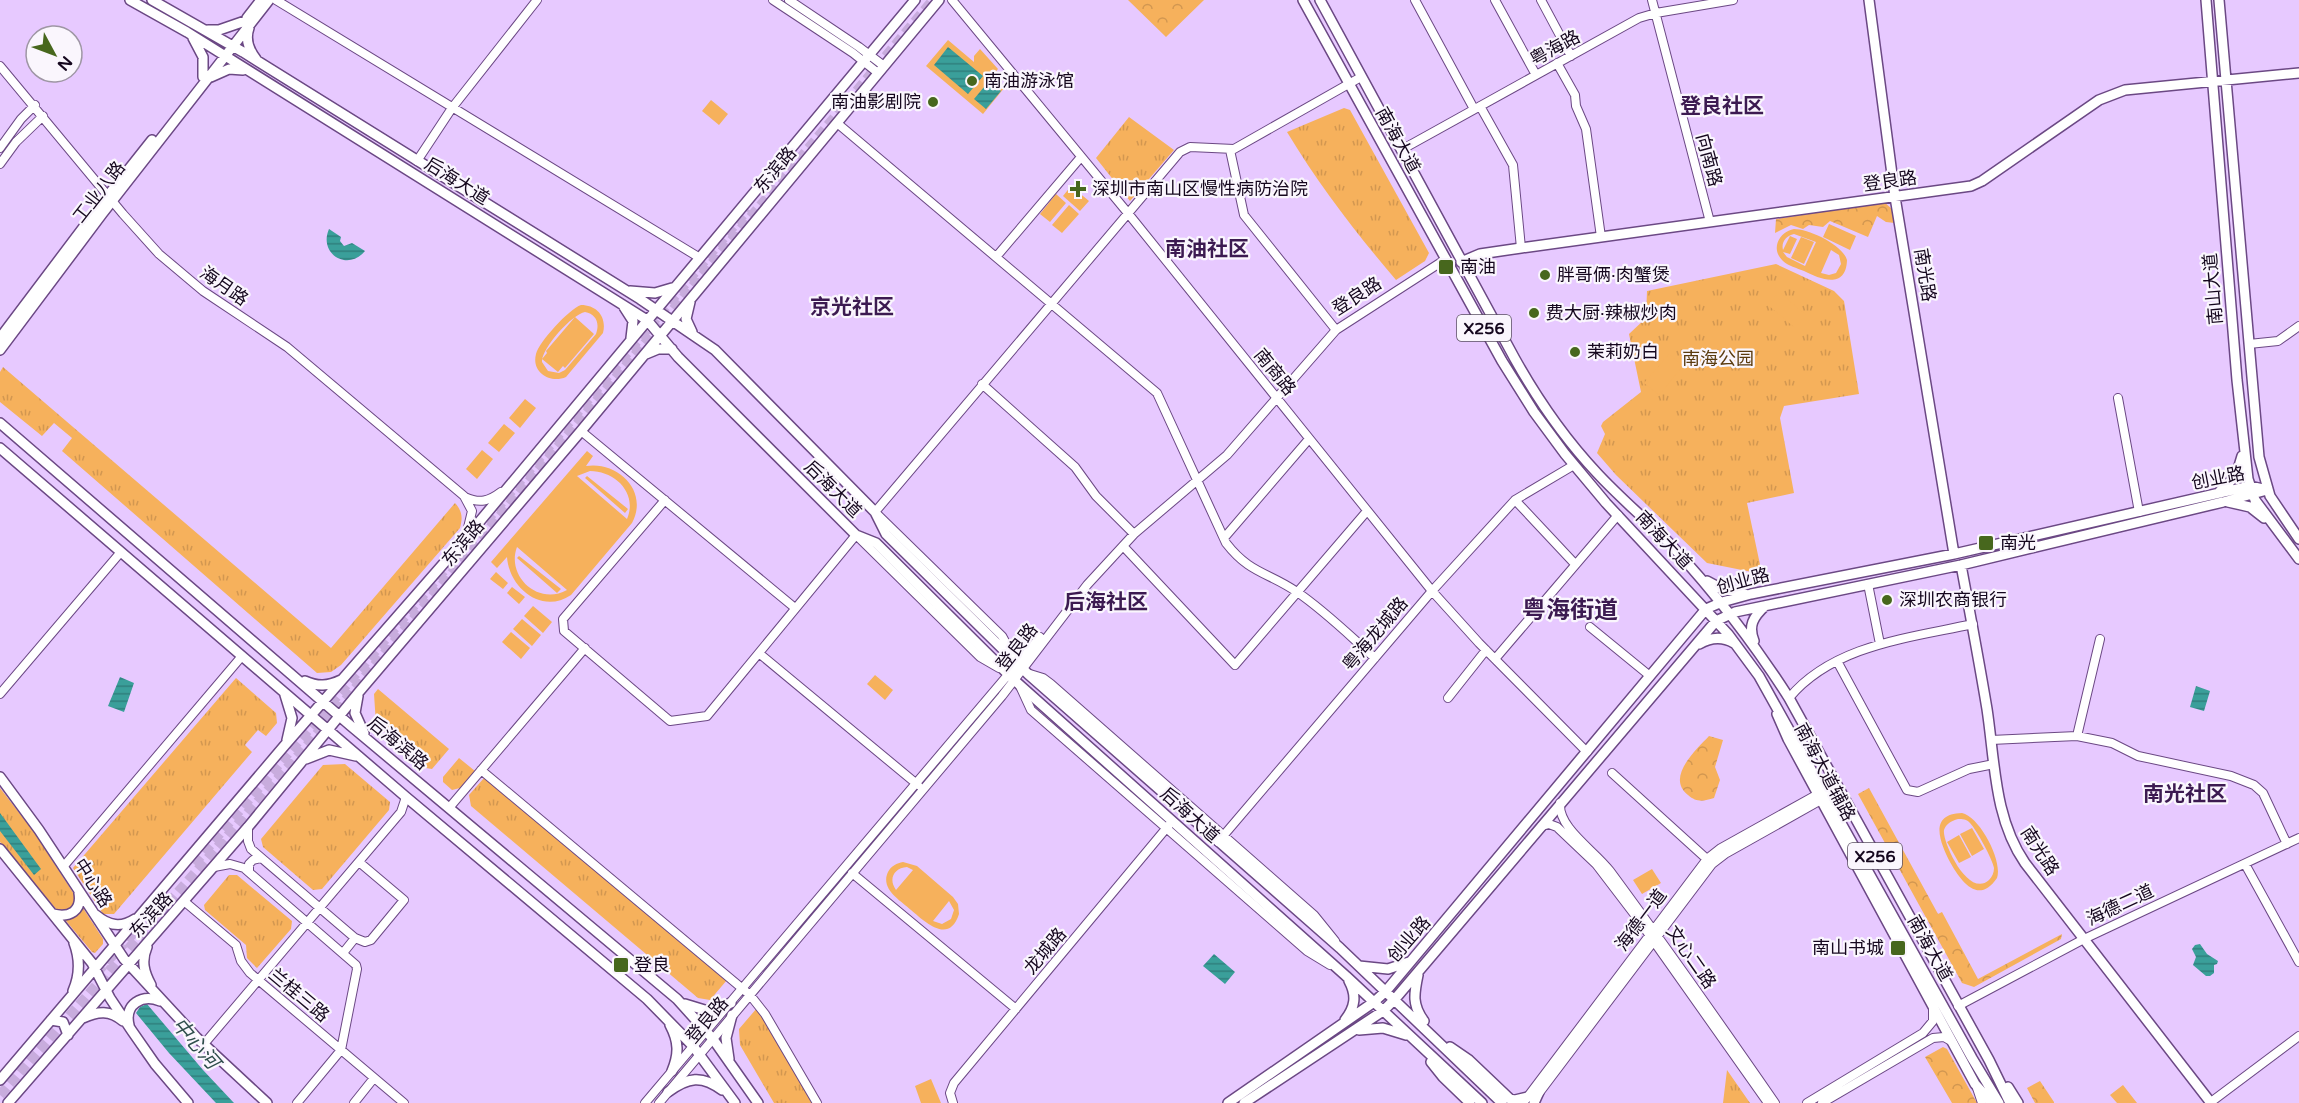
<svg xmlns="http://www.w3.org/2000/svg" width="2299" height="1103" font-family="'Varela Round','Noto Sans SC',sans-serif">
	<defs>
		<pattern id="forest-crowns" width="20" height="18" patternUnits="userSpaceOnUse" patternTransform="scale(1.5)"><rect width="20" height="18" fill="#f6b15c"/><path d="M2 6a3 3 0 1 1 6 0M12 15a3 3 0 1 1 6 0" fill="none" stroke="#d29750"/></pattern>
		<pattern id="park-tufts" width="24" height="20" patternUnits="userSpaceOnUse" patternTransform="scale(1.5)"><rect width="24" height="20" fill="#f6b15c"/><path d="M3 7l-1-3M5 7V3M7 7l1-3M15 17l-1-3M17 17v-4M19 17l1-3" fill="none" stroke="#d29750"/></pattern>
		<pattern id="water-rules" width="6" height="5" patternUnits="userSpaceOnUse" patternTransform="scale(1.5)"><rect width="6" height="5" fill="#3a9f9a"/><path d="M0 2.5h6" fill="none" stroke="#30807d"/></pattern>
	</defs>
	<rect width="100%" height="100%" fill="#e7c9ff"/>
	<path fill="url(#forest-crowns)" d="M1128,0H1204L1166,37Z
		M1884,202L1892,209L1895,223L1886,222L1877,216L1868,237L1830,221L1823,227L1809,225L1803,229L1791,225L1775,233L1776,219Z
		M1709,736L1723,740L1715,767L1720,780L1714,798C1704,801 1697,803 1688,795C1665,777 1697,749 1709,736Z
		M1869,788L1938,914L1942,912L1978,979L2062,934L2061,939L1974,987L1962,983L1858,794Z
		M1943,1047L1947,1049L1977,1103H1952L1925,1057Z
		M2040,1081L2054,1102V1103H2035L2027,1088Z"/>
	<path fill="url(#park-tufts)" d="M1344,108L1350,110L1429,253L1425,261L1396,280C1356,233 1319,185 1287,132Z
		M1129,117L1174,150L1130,201L1096,158Z
		M1776,264L1834,291L1844,301L1859,394L1784,406L1780,418L1794,493L1747,503L1762,574L1707,563L1616,475L1597,453L1605,434L1601,426L1603,422L1641,392L1629,334L1646,318L1647,291Z
		M3,367L331,648L455,503C462,511 463,517 460,528L341,665L331,672L317,673L62,451L72,438L54,423L42,436L0,402V372Z
		M236,678L276,713L277,723L266,736L258,730L245,745L252,752L114,914H103L73,868Z
		M378,689L449,749L432,769L426,768L376,724L374,694Z
		M459,758L475,771L460,788L452,790L443,782V777Z
		M345,764L390,802L389,810L322,889L313,890L263,847L261,839L323,765Z
		M484,778L727,980L710,1000L698,998L471,806L469,795Z
		M0,788L34,832L103,939V944L95,953L92,952L0,842Z
		M229,875H237L292,921L291,929L257,968L247,958L246,945L205,910L204,905Z
		M757,1008L814,1103H774L740,1045L739,1029Z
		M1727,1070L1750,1103H1723Z"/>
	<path fill="#f6b15c" fill-rule="evenodd" d="M948,40L974,62V56L980,49L998,69L992,76L1005,87L983,114L926,66Z
		M711,100L728,114L719,125L702,111Z
		M1071,186L1089,201L1080,211L1063,196Z
		M1056,194L1066,203L1050,222L1040,214Z
		M1069,205L1079,214L1062,233L1052,225Z
		M1829,224L1856,236L1850,250L1823,237Z
		M1794,229C1809,229 1843,245 1847,260C1846,290 1820,279 1804,271C1797,268 1788,266 1783,261C1770,249 1779,232 1794,229ZM1794,234L1816,242L1805,266L1787,257L1783,252L1790,254L1797,239L1790,236L1783,250C1781,242 1786,236 1794,234ZM1831,250L1839,255L1841,264L1836,273L1829,275L1821,273Z
		M1801,237L1814,242L1804,264L1791,258Z
		M1779,292L1806,315L1795,328L1768,305Z
		M581,305C597,305 607,317 603,333L566,377C551,384 531,373 536,354C539,342 569,309 581,305ZM585,312C596,314 600,323 596,334L565,370L559,373L548,371L542,362C541,349 572,314 585,312Z
		M575,317L594,334L565,368L563,366L558,372L542,359L547,353L546,351Z
		M1669,354L1683,366L1659,395L1644,383Z
		M525,399L536,408L520,428L509,418Z
		M504,424L515,433L499,452L488,443Z
		M482,450L493,459L477,479L466,469Z
		M587,451L593,456L586,466C618,461 649,491 632,523L571,595C542,615 509,588 507,557L497,568L491,562ZM590,471C615,471 638,493 627,519L577,476ZM517,547L567,590C538,606 506,576 517,547Z
		M587,476L628,509L625,513L585,478Z
		M519,556L561,589L557,593L517,558Z
		M496,572L508,583L503,589L490,579Z
		M512,587L525,597L519,604L507,593Z
		M533,606L552,622L543,633L524,616Z
		M522,619L541,635L532,646L513,629Z
		M511,632L530,648L521,659L502,642Z
		M875,675L893,690L885,700L867,684Z
		M1962,813C1980,817 2003,861 1997,878C1978,906 1960,880 1950,862C1941,844 1927,814 1962,813ZM1958,819C1962,819 1967,819 1970,823C1976,829 1993,860 1994,868C1994,873 1992,877 1989,880C1968,899 1942,841 1944,830C1946,824 1951,821 1958,819Z
		M1972,828L1984,849L1972,856L1960,834Z
		M1959,835L1971,857L1959,863L1947,842Z
		M903,862L917,866L953,897L958,904L959,914C949,945 925,922 911,910C900,900 880,889 888,872C891,866 897,863 903,862ZM907,867L913,870L896,890C888,879 894,868 907,867ZM949,901L954,910L951,919L942,924L933,921Z
		M1652,869L1661,883L1642,894L1633,880Z
		M931,1079L941,1103H921L915,1086Z
		M2123,1085L2137,1103H2117L2110,1095Z"/>
	<path fill="url(#water-rules)" d="M948,47L983,76L968,94L934,65Z
		M989,81L1001,91L986,109L974,99Z
		M329,229L341,237L340,241L344,246L352,243L365,251C348,272 318,254 329,229Z
		M120,677L134,683L124,712L108,706Z
		M2196,686L2210,691L2204,711L2190,707Z
		M0,813L41,869L34,875L0,831Z
		M2200,944L2207,954L2218,961L2217,964L2214,965V973L2210,976H2206L2193,965L2196,957L2192,949L2195,945Z
		M1214,954L1235,972L1225,984L1203,966Z
		M147,1004L203,1070L234,1103H216L169,1053L136,1013L140,1007Z"/>
	<g fill="none" stroke-linecap="round" stroke-linejoin="round">
		<path stroke="#c8acdd" stroke-width="10" stroke-dasharray="10 5" stroke-linecap="butt" d="M194,864L499,506L748,209
			M96,973L159,906
			M0,1095L310,742L933,0"/>
		<defs>
			<path id="minor" d="M276,0L700,258
				M773,0L853,53L878,73
				M789,0L859,47L884,66
				M952,0L1127,212L1432,591L1479,643L1587,752
				M1415,0L1474,109
				M1495,0L1536,75
				M1541,0L1571,56
				M1652,0L1710,222
				M1557,63L1575,95L1576,106L1586,129L1601,237
				M0,66L123,214L159,254L203,291L287,347L464,496L472,511L466,536
				M1480,106L1513,165L1521,248
				M837,123L1157,393L1226,543C1250,574 1268,572 1297,592C1325,611 1350,636 1375,658
				M0,148L21,119L35,105
				M1230,150L1244,215L1336,330
				M1401,150L1639,18L1656,13L1733,0
				M417,161L452,108L537,0
				M0,164L16,142L43,116
				M996,257L1081,157
				M2249,344L2278,341L2299,326
				M982,384L1075,467L1096,496L1134,534
				M2118,398L2139,512
				M581,431L795,608
				M465,497C480,504 489,501 501,492
				M665,500L563,619L564,631L670,721L707,716L856,535L980,657L999,668
				M1515,500L1575,564
				M1224,538L1309,439
				M1123,546L1235,665L1367,511
				M1868,584L1880,644
				M1590,627L1650,676
				M760,654L918,785
				M1014,658L1002,636L875,512L1180,152L1190,147L1234,149L1361,77
				M1495,659L1618,515
				M1837,661L1907,790L1918,792L1969,769L1994,764
				M1030,674L1043,678L1051,684L1314,915L1335,941
				M1020,686L1031,710L1307,951L1330,965
				M0,694L120,553
				M1448,698L1486,650
				M1789,698C1833,645 1909,638 1973,624
				M2077,736L2100,639
				M1991,740L2077,736L2112,743L2138,756L2231,776L2254,785L2263,793L2287,844
				M481,770L750,995L765,1014L817,1103
				M1612,773L1709,861
				M1560,803C1558,828 1594,850 1610,871C1666,947 1721,1025 1775,1103
				M449,808L585,648
				M1542,826L1549,824L1557,827L1596,864L1638,919L1768,1103
				M248,827V841L251,849L355,938L365,942L371,940L404,900L359,862
				M1218,842L1432,591L1515,500L1574,465
				M2245,864L2299,962
				M63,867L242,656
				M214,867L230,864L244,868L356,965L357,969L341,1050L297,1103
				M249,872V864L253,860L261,858
				M852,873L1016,1009
				M185,902L236,945L241,961L250,973L404,1103
				M343,953L355,938
				M1958,1006L2084,939L2299,838
				M204,1044L401,812L406,797
				M1977,1088L1982,1103
				M1536,1097L1712,864L1725,854L1821,800
				M2211,1102L2299,1036
				M354,1103L374,1078
				M645,1103L1040,637
				M659,1103L1002,696L1087,585L1134,534L1227,455L1336,330L1446,259
				M953,1103L950,1093L954,1083L1169,825
				M1523,1103L1707,859L1721,848L1818,794
				M1807,1103L1923,1033L1933,1021V1009
				M1822,1103L1933,1038L1944,1037L1951,1041"/>
			<path id="major" d="M130,0L187,32L647,320L678,357L856,535L876,543L1013,679L1346,976L1482,1103
				M152,0L243,52L640,299L715,350L875,512L886,534L1028,674L1340,948L1502,1103
				M1303,0L1502,361L1534,412L1565,454L1606,503L1728,634L1759,676L1972,1058L1999,1103
				M1320,0L1515,359C1538,400 1565,439 1597,473C1621,499 1648,521 1672,546C1716,594 1754,643 1789,698L1989,1060L2010,1103
				M1869,0L1895,197L1954,554
				M2206,0L2237,380L2248,479L2255,500L2299,559
				M2219,0L2259,457L2270,496L2299,539
				M247,18L261,0
				M249,28C245,39 249,50 256,59
				M208,30H219L245,21
				M193,38L203,57V77
				M211,77L229,69L243,70
				M1461,262L1480,254L1521,248L1971,186L1982,181L2099,100L2125,90L2299,73
				M630,291L655,293L672,288
				M690,302L686,319L692,332
				M624,307L633,321L631,338
				M0,338L98,208L152,140
				M0,350L102,214L269,0
				M646,354L658,349H672
				M0,423L351,726L677,999L713,1039L758,1103
				M0,448L406,797L647,999L693,1046L735,1103
				M2220,491L2236,476L2242,456
				M2228,502L2250,507L2264,518
				M1961,565C1970,613 1979,661 1987,709C1995,762 1994,818 2025,863L2211,1103
				M1707,581L1722,589L1745,594
				M1754,641C1748,626 1753,617 1765,606
				M1699,644C1711,637 1722,636 1734,643
				M305,681C318,687 328,686 341,680
				M285,695L292,718L287,740
				M358,696L355,713L364,733
				M1777,714L1788,739L1975,1084L1992,1103
				M306,759L329,750L356,756
				M0,777L39,830L124,959L197,1038L267,1103
				M0,849L92,963L110,998L132,1031L155,1064L188,1103
				M53,914C70,918 82,911 79,893
				M96,915C109,926 121,928 135,919
				M147,947C141,961 144,972 151,985
				M1359,966L1388,969L1409,962
				M1418,975C1414,994 1412,1005 1424,1021
				M73,991C80,975 80,959 74,943
				M685,1004L708,1011L731,1003
				M83,1018C98,1011 110,1010 123,1021
				M51,1020L63,1022L68,1035
				M1345,1020C1355,1007 1357,996 1349,981
				M129,1025C124,1004 142,994 160,1001
				M670,1025C679,1042 679,1054 672,1071
				M1359,1030L1383,1028L1406,1035
				M1450,1047L1469,1060L1510,1099
				M729,1059L726,1038L732,1015
				M1431,1062L1443,1077L1470,1103
				M0,1080L285,745L465,539L915,0
				M2008,1087L2018,1103
				M668,1092C688,1077 702,1075 722,1090
				M1507,1098L1515,1100L1528,1097
				M8,1103L248,827L359,692L581,431L939,0
				M1228,1103L1374,1002L1386,991L1706,609L1722,602L1751,594L1954,554L2250,486L2267,490
				M1244,1103L1383,1011L1395,999L1716,621L1735,612L1961,565L2223,502L2267,490
				M1534,1103L1539,1092"/>
		</defs>
		<use href="#minor" stroke="#6b4884" stroke-width="10"/>
		<use href="#major" stroke="#6b4884" stroke-width="12"/>
		<use href="#minor" stroke="#fff" stroke-width="8"/>
		<use href="#major" stroke="#fff" stroke-width="9"/>
	</g>
	<g fill="#47671d" stroke="#faf6fd" stroke-width="2">
		<circle cx="972" cy="81" r="6"/>
		<circle cx="933" cy="102" r="6"/>
		<path d="M1075 180h6v6h6v6h-6v6h-6v-6h-6v-6h6z"/>
		<rect x="1438" y="259" width="16" height="16" rx="3"/>
		<circle cx="1545" cy="275" r="6"/>
		<circle cx="1534" cy="313" r="6"/>
		<circle cx="1575" cy="352" r="6"/>
		<rect x="1978" y="535" width="16" height="16" rx="3"/>
		<circle cx="1887" cy="600" r="6"/>
		<rect x="1890" y="940" width="16" height="16" rx="3"/>
		<rect x="613" y="957" width="16" height="16" rx="3"/>
	</g>
	<g text-anchor="middle" stroke-width="4.5" stroke-linejoin="round" paint-order="stroke">
		<g fill="#faf6fd" stroke="#5a4f61" stroke-width="1.5">
			<rect x="1457" y="315" width="54" height="26" rx="4.5"/>
			<rect x="1848" y="843" width="54" height="26" rx="4.5"/>
		</g>
		<g font-size="16" font-weight="bold" fill="#15071e">
			<text x="1484" y="334">X256</text>
			<text x="1875" y="862">X256</text>
		</g>
		<g font-size="18" fill="#15071e" stroke="#faf6fd">
			<text transform="translate(1555 48) rotate(-29)" y="6">粤海路</text>
			<text transform="translate(1398 140) rotate(61)" y="6">南海大道</text>
			<text transform="translate(1709 160) rotate(75)" y="6">向南路</text>
			<text transform="translate(775 170) rotate(-50)" y="6">东滨路</text>
			<text transform="translate(457 181) rotate(32)" y="6">后海大道</text>
			<text transform="translate(1890 181) rotate(-8)" y="6">登良路</text>
			<text transform="translate(99 192) rotate(-52)" y="6">工业八路</text>
			<text transform="translate(1925 275) rotate(81)" y="6">南光路</text>
			<text transform="translate(224 286) rotate(35)" y="6">海月路</text>
			<text transform="translate(2213 289) rotate(-95)" y="6">南山大道</text>
			<text transform="translate(1357 296) rotate(-33)" y="6">登良路</text>
			<text transform="translate(1275 372) rotate(51)" y="6">南商路</text>
			<text transform="translate(2218 478) rotate(-11)" y="6">创业路</text>
			<text transform="translate(833 489) rotate(45)" y="6">后海大道</text>
			<text transform="translate(1664 540) rotate(47)" y="6">南海大道</text>
			<text transform="translate(463 543) rotate(-50)" y="6">东滨路</text>
			<text transform="translate(1743 581) rotate(-15)" y="6">创业路</text>
			<text transform="translate(1375 634) rotate(-50)" y="6">粤海龙城路</text>
			<text transform="translate(1017 647) rotate(-52)" y="6">登良路</text>
			<text transform="translate(398 743) rotate(40)" y="6">后海滨路</text>
			<text transform="translate(1825 772) rotate(62)" y="6">南海大道辅路</text>
			<text transform="translate(1190 815) rotate(42)" y="6">后海大道</text>
			<text transform="translate(2040 851) rotate(57)" y="6">南光路</text>
			<text transform="translate(93 883) rotate(57)" y="6">中心路</text>
			<text transform="translate(2120 905) rotate(-25)" y="6">海德二道</text>
			<text transform="translate(151 915) rotate(-48)" y="6">东滨路</text>
			<text transform="translate(1641 920) rotate(-53)" y="6">海德一道</text>
			<text transform="translate(1409 939) rotate(-49)" y="6">创业路</text>
			<text transform="translate(1930 948) rotate(61)" y="6">南海大道</text>
			<text transform="translate(1045 951) rotate(-50)" y="6">龙城路</text>
			<text transform="translate(1691 957) rotate(55)" y="6">文心二路</text>
			<text transform="translate(299 995) rotate(40)" y="6">兰桂三路</text>
			<text transform="translate(707 1020) rotate(-50)" y="6">登良路</text>
		</g>
		<g font-size="18" fill="#15071e" stroke="#faf6fd" text-anchor="start">
			<text x="984" y="87">南油游泳馆</text>
			<text x="921" y="108" text-anchor="end">南油影剧院</text>
			<text x="1092" y="195">深圳市南山区慢性病防治院</text>
			<text x="1460" y="273">南油</text>
			<text x="1557" y="281">胖哥俩·肉蟹煲</text>
			<text x="1546" y="319">费大厨·辣椒炒肉</text>
			<text x="1587" y="358">茉莉奶白</text>
			<text x="2000" y="549">南光</text>
			<text x="1899" y="606">深圳农商银行</text>
			<text x="1884" y="954" text-anchor="end">南山书城</text>
			<text x="634" y="971">登良</text>
		</g>
		<g font-size="18" fill="#5b3b0e" stroke="#faf6fd">
			<text x="1718" y="365">南海公园</text>
		</g>
		<g font-size="20" font-style="italic" fill="#2e4d4b" stroke="#faf6fd">
			<text transform="translate(196 1043) rotate(49)" y="7">中心河</text>
		</g>
		<g font-size="21" font-weight="bold" fill="#3c1a51" stroke="#faf6fd">
			<text x="1722" y="113">登良社区</text>
			<text x="1207" y="256">南油社区</text>
			<text x="852" y="314">京光社区</text>
			<text x="1106" y="609">后海社区</text>
			<text x="2185" y="801">南光社区</text>
		</g>
		<g font-size="24" font-weight="bold" fill="#3c1a51" stroke="#faf6fd">
			<text x="1570" y="618">粤海街道</text>
		</g>
	</g>
	<g transform="translate(54 54) rotate(131)"><circle r="28" fill="#faf6fd" stroke="#9e96a4" stroke-width="1.5"/>
	<path d="M0-4.5L10 22L0 15L-10 22Z" fill="#47671d"/>
	<text y="-9" font-size="16" font-weight="bold" text-anchor="middle" fill="#15071e">N</text>
	</g>
</svg>
